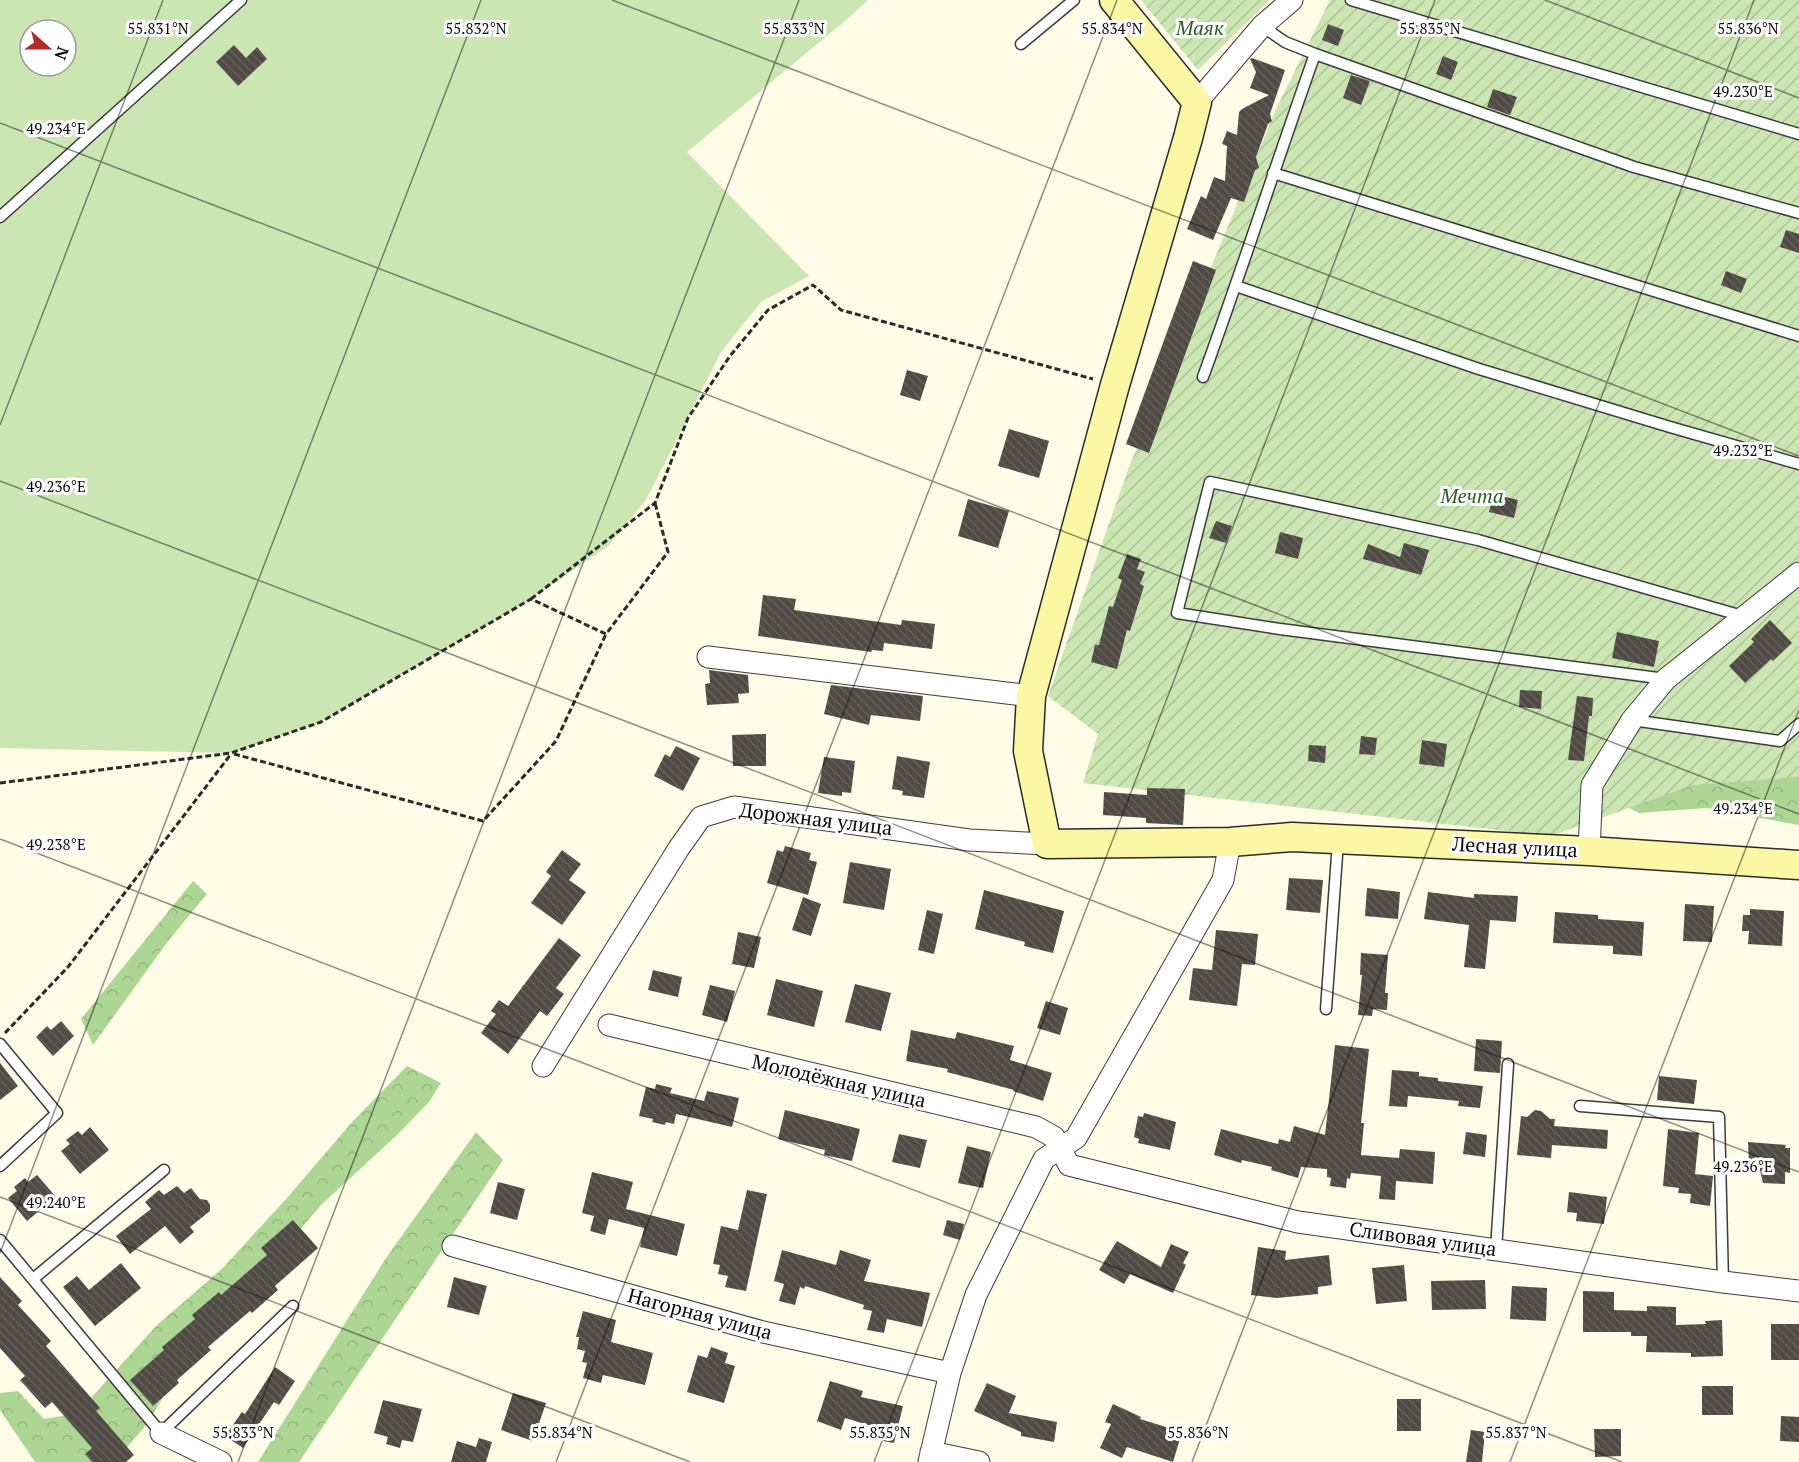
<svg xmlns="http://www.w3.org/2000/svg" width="1799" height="1462" font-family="'PT Serif',serif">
	<defs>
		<pattern id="forest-crowns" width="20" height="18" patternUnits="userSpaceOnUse" patternTransform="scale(1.5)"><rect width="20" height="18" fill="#add593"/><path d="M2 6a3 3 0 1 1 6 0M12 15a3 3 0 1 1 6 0" fill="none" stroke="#94b67d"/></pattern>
		<pattern id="garden-furrows" width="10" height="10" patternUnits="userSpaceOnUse" patternTransform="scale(1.5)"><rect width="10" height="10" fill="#cbe5b3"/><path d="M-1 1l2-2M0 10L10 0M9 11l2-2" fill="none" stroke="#adc399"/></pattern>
		<pattern id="building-back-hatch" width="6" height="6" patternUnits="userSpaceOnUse" patternTransform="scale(1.5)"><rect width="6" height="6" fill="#514b46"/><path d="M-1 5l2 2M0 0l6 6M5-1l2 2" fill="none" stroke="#65605c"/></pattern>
	</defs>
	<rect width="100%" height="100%" fill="#fefbe7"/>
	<path fill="#cbe5b3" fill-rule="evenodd" d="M0,0H868L845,21L687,152L809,276L761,302L721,352L646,500L608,546L531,599L321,722L231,753L0,748ZM30,30H66V66H30Z"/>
	<path fill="url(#forest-crowns)" d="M1799,730V825L1706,808L1639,813L1600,793Z
		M193,881L207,894L168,941L93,1045L81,1019Z
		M407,1066L441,1083L429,1102L397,1135L321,1205L179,1373L143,1429L114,1462H35L0,1410V1393L18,1391L44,1419L69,1415L92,1397L157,1325L222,1269L287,1198L353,1121Z
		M476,1132L503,1160L299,1462H258L386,1258Z"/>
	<path fill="url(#garden-furrows)" d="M1141,0H1270L1198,70Z
		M1330,0H1799V777L1693,785L1551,836L1083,783L1098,734L1048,696L1129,467L1276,109Z"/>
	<path fill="url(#building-back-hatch)" d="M1328,24L1344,30L1338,46L1322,40Z
		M234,45L246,58L257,47L267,59L238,86L216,62Z
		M1443,56L1458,62L1451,80L1436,74Z
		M1252,58L1285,70L1270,114L1272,121L1268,124L1256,157L1259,168L1255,170L1244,202L1231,198L1213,240L1187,229L1201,196L1206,199L1214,177L1225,181L1227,146L1222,144L1227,131L1237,135L1239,112L1242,109L1269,95L1250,88L1256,72L1250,59Z
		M1351,75L1370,81L1361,105L1343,98Z
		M1493,89L1517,97L1510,115L1487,107Z
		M1786,230L1799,234V253L1780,247Z
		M1193,261L1216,270L1149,453L1126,444Z
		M1726,271L1747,279L1741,293L1721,285Z
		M907,370L928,376L920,401L900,395Z
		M1009,429L1049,441L1039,478L998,466Z
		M1493,494L1518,500L1514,518L1489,512Z
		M968,499L1009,511L998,548L958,536Z
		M1216,521L1232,526L1226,543L1209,538Z
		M1280,532L1303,538L1298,559L1275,553Z
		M1404,543L1429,550L1421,575L1363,559L1368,544L1400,557Z
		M1127,554L1141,559L1137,569L1145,572L1140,584L1144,586L1130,631L1127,630L1117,669L1091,662L1095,645H1099L1109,606L1113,607L1122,580L1118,578Z
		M763,595L796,599L794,610L901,625L902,620L935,624L932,649L884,643L883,651L872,650L871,652L758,636Z
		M1770,620L1792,643L1773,661L1771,659L1745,683L1729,666L1754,642L1751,639Z
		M1617,632L1659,641L1654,667L1612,658Z
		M709,670L748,675L749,693L738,694L739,703L707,705L705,684L710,683Z
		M831,685L923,696L920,721L871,715L869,725L824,714Z
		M1520,690L1542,691L1541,709L1519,707Z
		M1577,696L1593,698L1592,716H1589L1584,761L1568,760Z
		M766,734V766H733L732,735Z
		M1361,736L1377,738L1375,755L1359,754Z
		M1422,740L1447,744L1444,767L1419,764Z
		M1309,745L1326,746L1325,763L1308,761Z
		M676,746L700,758L683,791L654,776L665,754L670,757Z
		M897,756L930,762L924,798L902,795L903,791L892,789Z
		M824,757L855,761L851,793L842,792V796L818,793Z
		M1147,788L1185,789L1183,825L1146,823V818L1103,815L1104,792L1147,795Z
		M785,846L811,853L809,860L817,862L808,895L767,883L777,850L783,852Z
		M562,850L581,864L569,880L586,892L562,925L531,903L551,876L546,872Z
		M850,862L891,869L884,910L843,903Z
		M1289,878L1323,880L1320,913L1286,910Z
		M1367,888L1400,892L1398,919L1365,916Z
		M984,890L1064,911L1053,953L1024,946L1025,942L975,929Z
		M1428,892L1474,898V894L1518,896L1516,922L1490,920L1485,969L1464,967L1469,925L1424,919Z
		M803,897L821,904L811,936L792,930Z
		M1685,904L1714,906L1712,942L1683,941Z
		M1750,909L1784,911L1782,946L1748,944L1749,931H1742L1743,915H1750Z
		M927,910L943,914L934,954L918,950Z
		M1555,912L1598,915V919L1644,922L1642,956L1613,954V946L1553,943Z
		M1216,930L1258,934L1255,965L1242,964L1237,1006L1189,1000L1193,968L1212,970Z
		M738,932L761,937L754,968L732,964Z
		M559,938L581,955L556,988L564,994L547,1016L540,1011L508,1054L481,1033L496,1014L491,1011L499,1000L508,1006Z
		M1361,953L1388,955L1385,993H1388L1387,1010L1373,1009L1372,1016L1358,1015L1362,975H1360Z
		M653,970L682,977L678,997L648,990Z
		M776,979L823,991L814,1027L767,1015Z
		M855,984L891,993L881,1031L845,1022Z
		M710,985L735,991L727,1022L702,1015Z
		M1046,1001L1068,1008L1060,1035L1037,1028Z
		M61,1021L74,1036L53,1056L36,1037L47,1026L51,1030Z
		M911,1030L955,1039L957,1032L1014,1046L1010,1060L1052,1073L1043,1101L1013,1091L1014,1090L947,1072L948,1069L906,1061Z
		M1476,1039L1502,1041L1500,1073L1474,1071Z
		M1335,1045L1369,1049L1361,1123H1364L1361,1155L1399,1158L1400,1149L1435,1152L1433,1184L1396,1181L1395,1200L1379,1199L1381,1176L1351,1173L1350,1179L1347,1178L1346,1188L1330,1186L1331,1178L1327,1177V1169L1301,1167L1298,1178L1271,1170L1272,1167L1242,1160L1241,1163L1214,1155L1221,1129L1278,1144L1279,1139L1290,1142L1294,1126L1325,1135Z
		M0,1063L18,1086L0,1100Z
		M1392,1070L1419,1072V1076L1438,1078V1081L1483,1086L1480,1108L1458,1106L1459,1101L1408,1096L1407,1107L1389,1106Z
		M1659,1076L1697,1080L1694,1104L1657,1100Z
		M656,1084L672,1088L670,1093L704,1101L707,1091L739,1098L732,1127L676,1114L674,1124L666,1122L665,1125L652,1122L653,1119L639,1116L646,1087L655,1089Z
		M785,1110L860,1129L852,1161L824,1155L825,1150L778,1139Z
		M1535,1110L1541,1111L1550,1119H1555L1554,1126L1608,1130L1607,1149L1552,1145L1551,1158L1517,1155L1521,1116L1527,1117Z
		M1144,1113L1176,1122L1170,1150L1138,1143L1139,1139L1134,1137L1138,1116L1143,1117Z
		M90,1127L109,1150L80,1174L61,1151L70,1144L66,1140L78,1131L82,1135Z
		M1668,1129L1699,1133L1695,1174L1713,1176L1710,1206L1690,1203L1691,1194L1678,1193L1679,1188L1663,1186Z
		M1466,1132L1487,1135L1485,1157L1463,1154Z
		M899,1134L927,1140L920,1168L892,1162Z
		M1748,1142L1786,1145L1785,1148H1790V1173L1785,1172V1184L1763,1183L1759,1166H1749Z
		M967,1146L991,1152L983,1188L958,1183Z
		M592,1172L633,1182L626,1209L685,1224L677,1256L640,1247L644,1228L609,1219L605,1235L590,1231L594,1216L582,1213Z
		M37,1175L56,1197L27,1221L8,1198L17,1191L14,1187L25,1178L28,1182Z
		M498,1182L525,1189L517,1220L490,1213Z
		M177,1186L184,1193L191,1188L200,1199L207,1200L210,1205V1211L190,1227L194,1232L180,1244L165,1226L130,1254L116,1236L151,1209L145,1202L159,1190L164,1195Z
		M747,1190L767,1194L746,1291L725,1287L728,1276L718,1274L720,1265L713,1264L721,1226L738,1230Z
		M1569,1192L1607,1197L1604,1224L1576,1221L1577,1213L1567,1212Z
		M293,1220L318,1248L275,1286L278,1290L252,1313L250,1311L208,1347L211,1350L177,1380L179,1383L153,1406L130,1380L164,1350L162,1347L195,1319L192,1315L219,1292L221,1295L267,1255L261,1248Z
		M947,1220L964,1224L960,1240L943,1235Z
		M1117,1241L1161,1267L1171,1244L1189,1252L1183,1263L1186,1265L1173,1293L1130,1274L1124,1284L1099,1270Z
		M1258,1247L1286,1251L1285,1260L1329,1255L1332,1285L1318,1287V1294L1277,1298L1251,1295Z
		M782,1250L836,1265L840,1250L871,1260L864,1281L930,1293L922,1327L887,1319L884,1333L867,1330L872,1311L863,1309L864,1305L805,1286L804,1289L800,1287L795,1305L779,1301L784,1284L774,1281Z
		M121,1263L141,1288L95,1326L63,1287L77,1276L89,1290Z
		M1404,1265L1407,1301L1376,1304L1372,1268Z
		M0,1277L22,1301L18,1305L51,1341L46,1346L100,1408L96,1411L134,1455L126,1462H92L85,1454L92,1448L52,1402L45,1408L20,1380L25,1376L0,1348Z
		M454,1277L487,1286L479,1315L447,1307Z
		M1485,1280L1486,1309L1432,1310L1431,1281Z
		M1512,1286L1547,1288L1546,1321L1510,1319Z
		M1583,1291L1614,1292V1310L1647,1311V1306L1676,1307V1325L1706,1324L1705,1321L1722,1320L1723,1356L1691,1357V1353L1646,1352L1647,1336H1631V1332H1583Z
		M583,1311L616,1320L611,1342L653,1353L645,1385L603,1375L601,1383L583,1378L587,1363L582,1362L585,1351L577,1349L579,1337H576Z
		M1771,1324H1799V1360H1771Z
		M711,1347L728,1353L725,1363L735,1366L724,1403L687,1392L698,1355L707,1358Z
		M275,1367L295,1381L279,1405L274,1402L243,1448L225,1436L242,1412L245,1414Z
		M830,1381L863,1391L861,1397L903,1406L894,1443L872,1439L875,1427L845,1418L841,1430L817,1421Z
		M987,1383L1016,1396L1009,1413L1057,1422L1054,1442L1021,1436V1432L974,1411Z
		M1702,1386H1733V1415H1702Z
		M513,1393L546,1403L533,1441L501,1430Z
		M1397,1399H1421V1431H1397Z
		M383,1400L422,1409L413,1442L402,1440L400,1448L386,1444L388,1437L374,1433Z
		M1113,1404L1141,1417L1140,1419L1182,1432L1173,1462L1127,1447L1122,1458L1100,1448L1111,1424L1105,1422Z
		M1781,1416L1799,1417V1442L1780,1441Z
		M1594,1429H1621V1456L1595,1457Z
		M1471,1430L1485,1432L1482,1462H1466Z
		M479,1438L492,1442L486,1462H451L457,1441L476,1447Z"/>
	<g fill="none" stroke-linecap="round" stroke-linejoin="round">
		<defs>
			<path id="lane" d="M1351,0L1799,134
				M1262,26L1285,42L1315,54L1634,167L1799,213
				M1021,44L1074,0
				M1273,173L1799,336
				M0,217L241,0
				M1236,286L1479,369L1670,427L1799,464
				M1203,377C1242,270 1277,161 1315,54
				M1666,679L1280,629L1177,613L1210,482L1478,540L1746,617
				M1632,720L1780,741L1799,724
				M1326,1009L1338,841
				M0,1044L57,1113L0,1166
				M1580,1106L1719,1117L1723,1282
				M0,1240L161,1433L293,1306
				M1496,1250L1508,1064
				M33,1279L164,1170"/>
			<path id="street" d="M1197,102L1262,26L1292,0
				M708,657L1031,696
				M1589,851L1592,785L1632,720L1666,679L1799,573
				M609,1025L1036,1127L1054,1137L1069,1165L1298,1222L1723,1282L1799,1291
				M543,1066L679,848L701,817L734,807L969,840L1047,844
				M453,1246L763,1332L950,1373
				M161,1433L221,1462
				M931,1452L979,1462
				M929,1462L950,1373L976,1295L1044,1159L1076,1138L1223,880L1230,842"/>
			<path id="secondary" d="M1114,0L1197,102L1188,138L1115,385L1031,696L1028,751L1047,844L1230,842L1292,837L1589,851L1799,865"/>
		</defs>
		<use href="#lane" stroke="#3c3c3c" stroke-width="13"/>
		<use href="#street" stroke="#3c3c3c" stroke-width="23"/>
		<use href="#secondary" stroke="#2b2b2b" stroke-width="31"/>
		<path stroke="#2b2b2b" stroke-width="3" stroke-dasharray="6 3" stroke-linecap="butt" d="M531,599L655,503L688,418L730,356L768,310L813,285L841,310L1093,379
			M234,754L483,821L556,741L606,634
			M0,783L231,753L321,722L531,599L606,634L668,552L655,503
			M5,1033L68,967L231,754"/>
		<use href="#lane" stroke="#fff" stroke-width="10"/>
		<use href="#street" stroke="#fff" stroke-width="21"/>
		<use href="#secondary" stroke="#fbf7a4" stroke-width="28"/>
	</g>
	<path fill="none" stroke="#090909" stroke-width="1.5" stroke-opacity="0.45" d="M612,0L1799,456M1545,0L1799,98M0,123L1799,814M0,425L163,0M0,481L1799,1172M0,839L1622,1462M0,1197L690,1462M0,1253L481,0M238,1462L799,0M556,1462L1117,0M874,1462L1435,0M1192,1462L1754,0M1510,1462L1799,710"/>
	<g text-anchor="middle" stroke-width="6" stroke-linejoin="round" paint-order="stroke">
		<g font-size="20" font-style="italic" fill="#285d1e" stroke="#fff">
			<text x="1200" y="35">Маяк</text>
			<text x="1472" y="503">Мечта</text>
		</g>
		<g font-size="20" fill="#090909" stroke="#fff">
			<text transform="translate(816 819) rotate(7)" y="7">Дорожная улица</text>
			<text transform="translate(1515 847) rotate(3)" y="7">Лесная улица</text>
			<text transform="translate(839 1081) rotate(13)" y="7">Молодёжная улица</text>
			<text transform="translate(1423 1239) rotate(8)" y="7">Сливовая улица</text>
			<text transform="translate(700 1314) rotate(15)" y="7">Нагорная улица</text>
		</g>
	</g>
	<g font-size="15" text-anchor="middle" fill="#090909" stroke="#fff" stroke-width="6" stroke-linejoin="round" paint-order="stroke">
		<text x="794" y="34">55.833°N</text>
		<text x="1430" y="34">55.835°N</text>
		<text x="1748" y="34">55.836°N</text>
		<text x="158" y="34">55.831°N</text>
		<text x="476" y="34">55.832°N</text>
		<text x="1112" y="34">55.834°N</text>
		<text x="1743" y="97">49.230°E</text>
		<text x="56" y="134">49.234°E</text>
		<text x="1743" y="456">49.232°E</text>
		<text x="56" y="492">49.236°E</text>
		<text x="1743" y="814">49.234°E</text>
		<text x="56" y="850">49.238°E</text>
		<text x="1743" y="1172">49.236°E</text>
		<text x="56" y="1208">49.240°E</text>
		<text x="243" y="1438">55.833°N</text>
		<text x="562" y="1438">55.834°N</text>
		<text x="880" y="1438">55.835°N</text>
		<text x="1198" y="1438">55.836°N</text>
		<text x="1516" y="1438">55.837°N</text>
	</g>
	<g transform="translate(48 48) rotate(111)"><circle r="28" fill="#ffffff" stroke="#9d9d9d" stroke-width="1.5"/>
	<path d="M0-4.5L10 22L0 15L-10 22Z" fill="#b22a29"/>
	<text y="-9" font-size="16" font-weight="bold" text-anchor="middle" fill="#090909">N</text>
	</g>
</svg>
